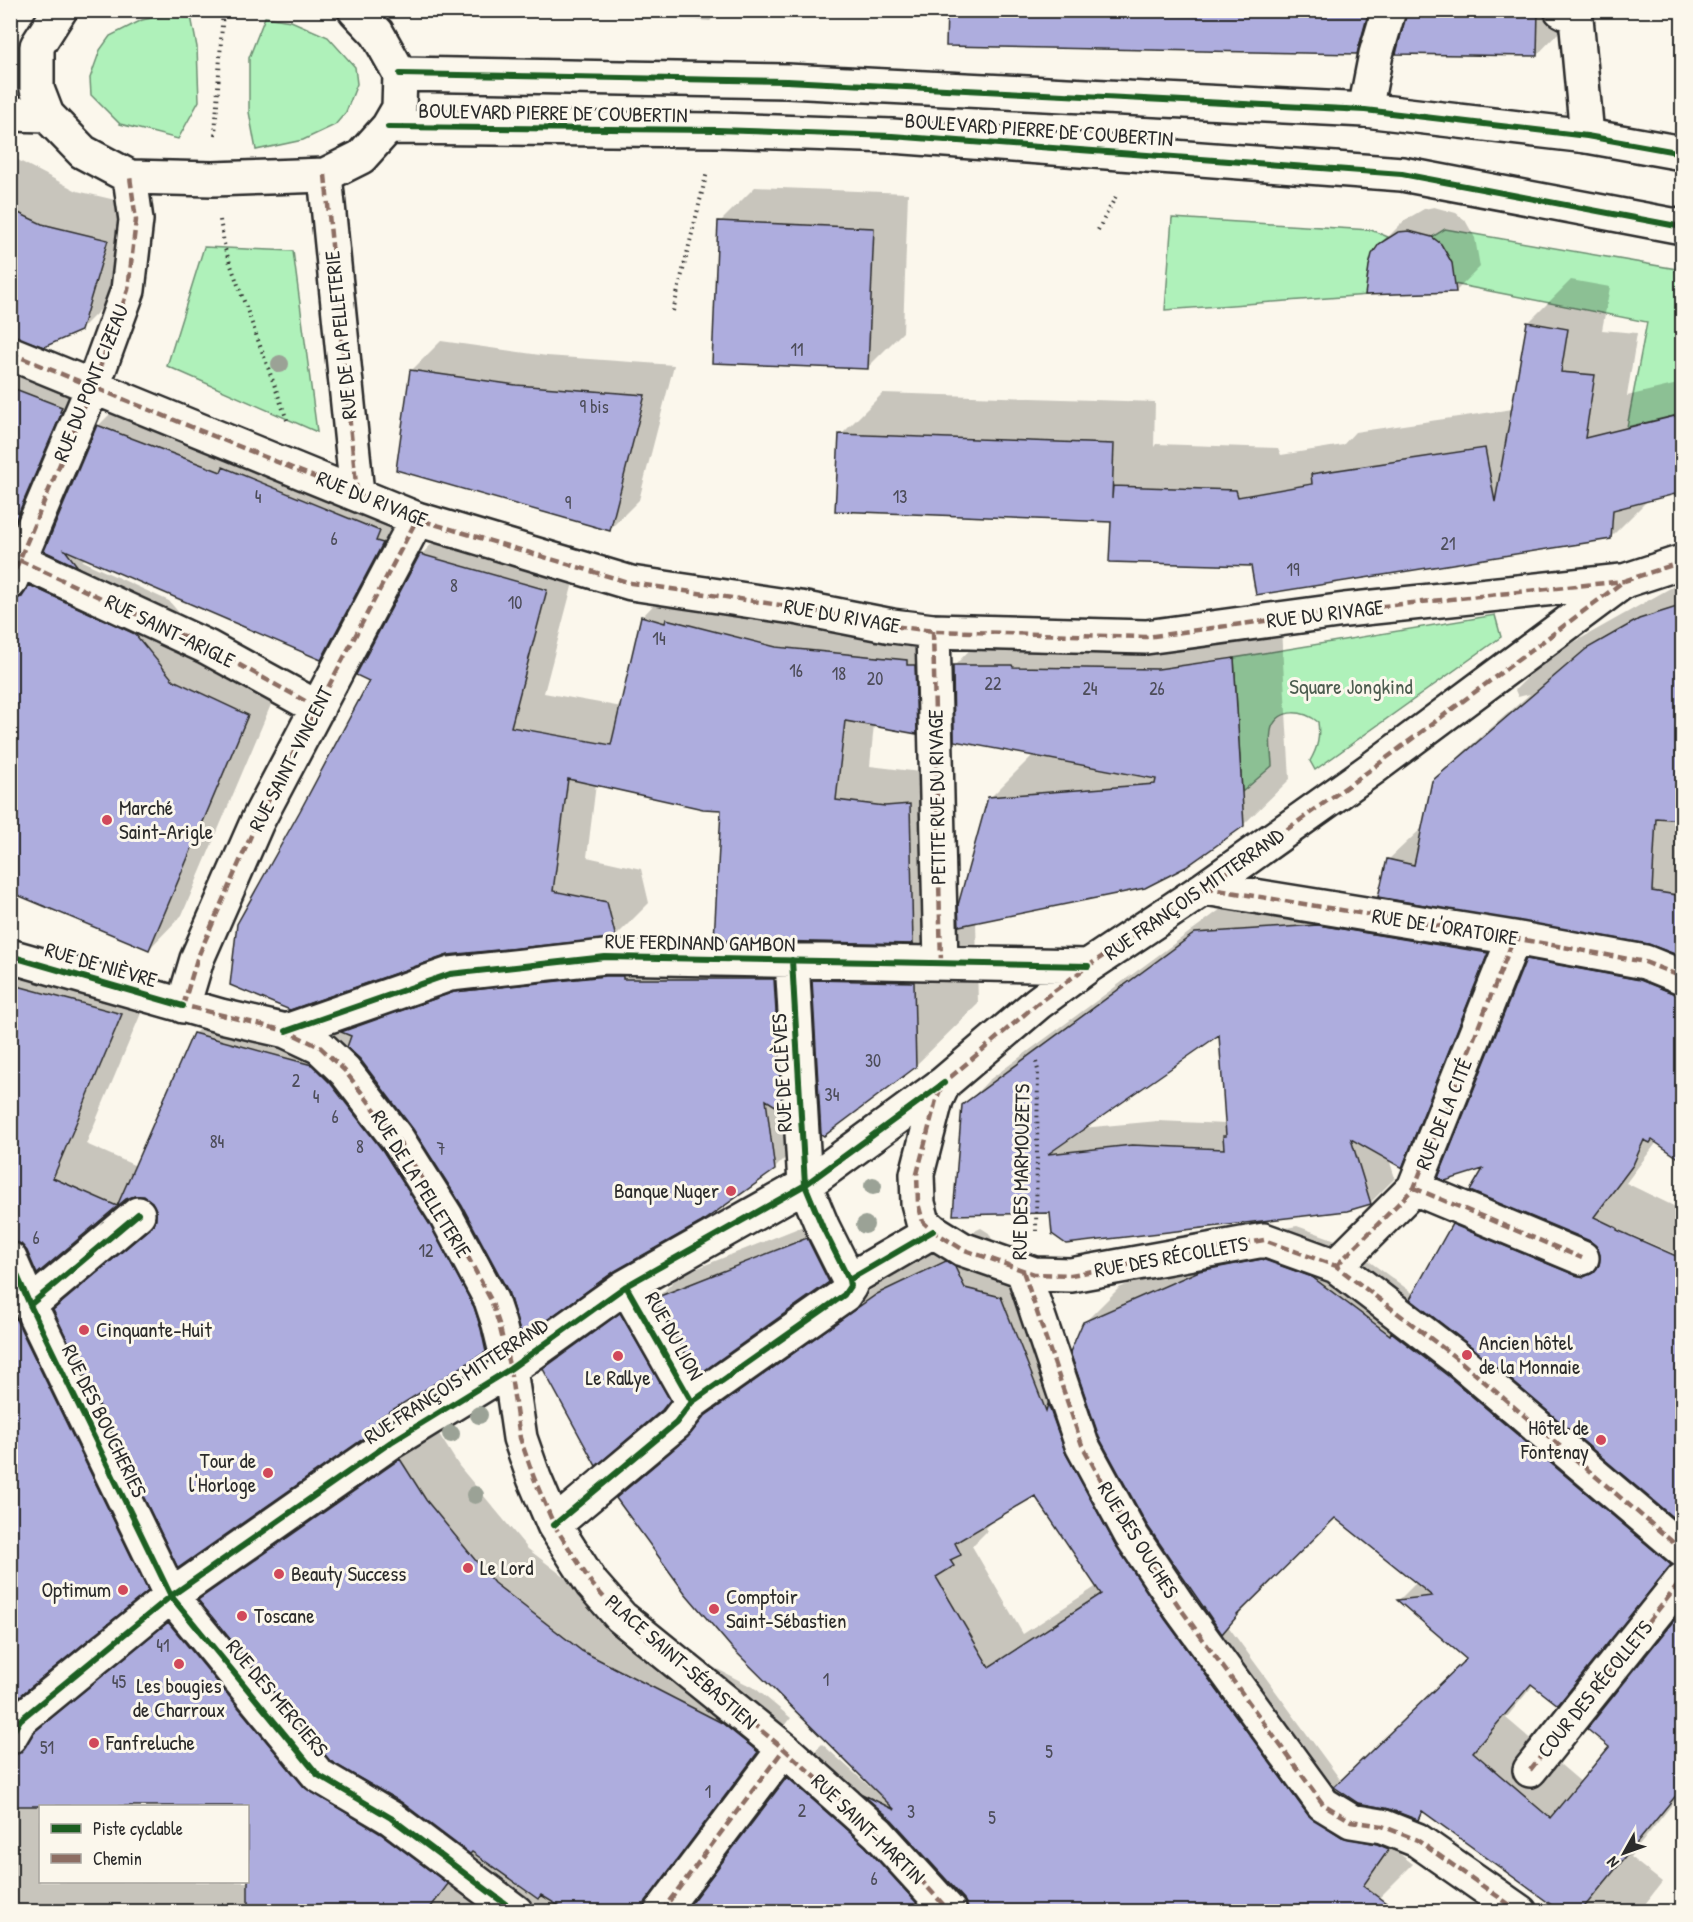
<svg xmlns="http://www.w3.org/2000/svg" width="1693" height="1922" font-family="'Patrick Hand',sans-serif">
	<rect width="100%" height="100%" fill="#fbf7ec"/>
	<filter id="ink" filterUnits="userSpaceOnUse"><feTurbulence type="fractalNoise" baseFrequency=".0167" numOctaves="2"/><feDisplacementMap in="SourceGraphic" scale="12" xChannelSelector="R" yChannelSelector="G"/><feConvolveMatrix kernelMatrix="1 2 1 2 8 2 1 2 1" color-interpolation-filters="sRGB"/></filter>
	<g filter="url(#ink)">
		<path fill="#aff1ba" stroke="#6d8e72" stroke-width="1.5" d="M184,11H190L197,47L199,101L178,139L120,124L91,95L90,78L100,50L110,36L142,20Z
			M265,17L291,21L328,37L355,67L357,84L346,112L335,125L303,140L256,150L249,112V58Z
			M1172,218L1371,230L1388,237C1368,252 1367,272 1368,295L1165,310Z
			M1445,229L1682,270V414L1627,427L1647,322L1454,284C1452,263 1449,250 1432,237Z
			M204,247L293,251L317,432L167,366Z
			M1495,615L1501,637L1315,770L1310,761C1318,747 1320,737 1318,722C1304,711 1281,707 1272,727C1268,738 1272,755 1272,766L1242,792L1234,658Z"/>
		<path fill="#0003" fill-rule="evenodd" d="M564,10H721L710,21Z
			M1000,10H1385L1380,29L1356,52Z
			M1409,10H1561L1560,31L1537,55Z
			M10,156L77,191L141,206L114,296L80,330L24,337L18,344L95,373L26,539L50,566L60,557L98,426L121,403L405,520L344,635L321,659L86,558L82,561L169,601L207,646L281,681L182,915L149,949L14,892L10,899Z
			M755,187L908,193L903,332L867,368L720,222Z
			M1434,207L1456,213L1465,220L1475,238L1480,267L1456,291L1380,245L1405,220L1424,209Z
			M1571,280L1610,287L1602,330L1637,333L1627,396L1682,383V490L1649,499L1610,538L1252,564L841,435L883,393L1155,402L1154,447L1156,444L1278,448L1281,455L1343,445L1355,432L1513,409L1528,323Z
			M441,341L547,356L674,365L639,500L609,530L411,371Z
			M455,520L580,556L544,693L622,707L642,617L676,582L940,626L950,698L916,732L874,724L870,766L920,772L943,771L936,919L960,920L990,798L1034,754L954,666L1000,619L1206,624L1280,612L1290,779L1243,825L976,921L978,1004L915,1066L819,1071L806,1083L813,1130L774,1169L518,1318L486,1351L404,1401L379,1426L176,1560L147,1590L33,1683L27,1693L25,1701L34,1719L47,1722L70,1699L203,1590L206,1594L234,1566L434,1426L459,1466L528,1549L616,1617L756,1689L791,1718L691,1850L658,1883L631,1895L615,1912H10V941L155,980L86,1144L136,1166L194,1034L228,1000L344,1031L381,994L494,955L645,938H661V941H715L722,809L596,784L587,857L641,869L649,903L615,937L302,812L371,680L421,555ZM812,941H852L814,979ZM135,1194L144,1195L154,1201L158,1210L157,1219L89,1276L60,1306L42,1268L126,1198ZM40,1806H248V1882H40Z
			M1682,583V1157L1657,1142L1626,1183L1682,1210V1257L1629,1234L1627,1236L1681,1260L1682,1257V1557L1592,1669L1558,1703L1534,1684L1506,1718L1582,1783L1612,1747L1682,1612V1792L1630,1857L1662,1882L1639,1912H1562L1425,1811L1396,1851L1413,1864L1365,1912H687L788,1778L822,1744L869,1786L871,1784L618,1498L652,1464L702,1422L741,1382L913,1260L981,1228L989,1233L999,1254L1034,1264L1071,1355L1084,1323L1119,1288L1235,1237L1297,1226L1344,1243L1414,1294L1453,1225L1483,1195L1486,1167L1527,960L1560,927L1388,860L1424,826L1433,782L1468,748L1530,694L1518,697L1515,690L1548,657L1674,586ZM1036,1494L1097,1586L1023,1634L972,1546L987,1531L985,1528L994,1519ZM1335,1516L1417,1582L1399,1600L1468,1658L1342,1782L1228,1626Z
			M1344,901L1512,928L1427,1141L1402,1166L1389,1159L1395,1178L1370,1203L1051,1211L964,1106L989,1080L1221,909ZM1221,1032L1226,1124L1158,1121L1082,1128Z
			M831,1215L852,1257L828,1281L656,1299L680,1275Z
			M641,1294L683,1387L661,1409L545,1369L566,1348Z"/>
		<path fill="#aeadde" stroke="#2b2b2b" stroke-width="1.5" fill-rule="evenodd" d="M947,10H1369L1357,54L946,46Z
			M1407,10H1538L1537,56L1396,54Z
			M10,209L42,224L108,240L81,331L44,347L10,335Z
			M718,221L874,228L868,369L712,363Z
			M1409,231L1432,237L1441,244L1452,263L1456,292L1365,295L1369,266L1372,254L1379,244L1398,232Z
			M1527,322L1568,329L1561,372L1595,375L1585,438L1683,414V492L1613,510L1611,539L1256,595L1251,566L1109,562L1111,522L835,511L839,434L1114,444L1112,498L1113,486L1236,490L1238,497L1312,484L1311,474L1485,448L1495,502Z
			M410,370L516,385L645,395L610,531L396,470Z
			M10,387L62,407L60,412H62L10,533Z
			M97,425L221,472L223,467L380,531L376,541L383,543L321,660L65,550L78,567L44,551Z
			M420,554L547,590L511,727L611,745L641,616L665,623L666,619L776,647L907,660V665H915L917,734L845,721L836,800L885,806L910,804L913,944L714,940L721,810L703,809L568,779L553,891L607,902L616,938L448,955L290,1010L230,985L237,924L300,811L369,681L356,675Z
			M29,585L135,634L173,680L248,715L149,950L10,892V600L22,597Z
			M1683,605V820L1656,818L1652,891L1683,896V957L1648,944L1378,897L1387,859L1414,865L1432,781L1586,649L1639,619Z
			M1234,658L1244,826L1186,867L1145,888L959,926L958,905L988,797L1155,784L1156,779L954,741L953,665H1012L1013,667L1158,669Z
			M1318,925L1488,953L1402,1168L1351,1139L1371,1204L1347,1211L1066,1244L1052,1234L1050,1213L953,1215L962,1105L1195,933ZM1219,1035L1226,1136H1223L1224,1149L1132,1145L1048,1154Z
			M1526,959L1640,980L1675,994L1683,995V1161L1652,1140L1650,1143L1644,1140L1633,1165L1594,1217L1617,1228V1230L1683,1259V1526L1472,1347L1410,1299L1452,1224L1575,1275L1584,1277L1593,1273L1599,1265L1600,1255L1596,1246L1590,1241L1470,1191L1483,1169L1445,1181L1438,1178Z
			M606,976H623V979H774L782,1110L766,1100L775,1170L700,1223L615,1271L525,1336L522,1331L520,1332L508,1291L462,1206L413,1129L360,1059L347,1047L351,1036L341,1032L454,992Z
			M812,980L914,982L916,1067L824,1136L821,1134Z
			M10,984L122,1014L53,1178L117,1206L193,1033L312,1065L331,1084L383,1151L430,1225L474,1307L481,1329L486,1352L376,1420L380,1427L178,1568L53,1310L150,1228L156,1220V1210L152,1202L144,1196H135L126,1199L37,1274L27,1251L21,1244L10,1241Z
			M807,1238L829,1282L698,1375L655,1298Z
			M1262,1259L1312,1277L1390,1335L1391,1332L1448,1376L1671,1565L1558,1705L1531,1684L1473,1752L1550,1818L1609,1747L1587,1729L1683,1609V1787L1581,1911H1560L1422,1811L1418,1820L1389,1809L1358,1803L1334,1787L1466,1659L1397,1600L1432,1596L1335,1518L1237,1615H1238L1222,1634L1147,1525L1099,1437L1070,1352L1083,1322L1199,1271Z
			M946,1261L955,1267L965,1288L1001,1297L1046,1411L1048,1404L1066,1454L1115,1544L1165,1619L1308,1815L1342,1837L1377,1844L1389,1849L1363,1886L1397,1911H968L964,1899L892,1820L862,1794L895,1810L731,1647L685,1593L616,1498L688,1437L705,1416L877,1294ZM1035,1496L1101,1594L989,1667L936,1577L954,1566L950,1560L961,1555L955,1543Z
			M10,1307L148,1591L10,1704Z
			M620,1313L670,1400L662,1410L596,1466L543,1369Z
			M400,1459L426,1500L494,1583L582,1651L722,1723L758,1752L646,1901L643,1911H567L541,1895L538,1899L472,1852L470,1854L401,1802L330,1761L198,1600Z
			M168,1622L304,1787L381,1834L448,1884L428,1911H248V1806H10V1756L20,1753L34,1732Z
			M787,1777L865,1846L924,1911H685Z"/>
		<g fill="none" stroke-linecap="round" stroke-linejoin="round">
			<defs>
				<path id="minor" d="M1561,10L1576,18L1587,136
					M1365,110L1376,54L1389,10
					M325,175L357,494
					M10,353L417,519L631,583L800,608L892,626L933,631L1146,637L1345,610L1622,581
					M19,560L207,647L318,708
					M10,582L93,386L128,290L136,220L130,177
					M933,631L941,963
					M1205,888L1514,938L1645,962L1682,977
					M10,956L221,1016L286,1031L320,1047L345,1071L398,1140L446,1216L491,1300L499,1324L510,1369L520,1438L534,1478L554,1525L592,1584L621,1617L784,1749L878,1833L950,1912
					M792,960L805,1185L823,1228L849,1280L933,1231
					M183,1006L197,959L257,822L417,519
					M286,1031L450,974L605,957L1088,966
					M944,1083L936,1100L917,1174L918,1203L923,1222L933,1231L962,1249L1034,1274L1071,1275L1264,1240L1336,1266L1460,1361L1682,1550
					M1414,1188L1582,1258
					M10,1259L30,1305L171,1596L318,1775L391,1818L516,1912
					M1336,1266L1414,1188L1514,938
					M1023,1271L1082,1445L1131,1535L1180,1608L1323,1804L1351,1821L1382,1826L1417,1840L1520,1912
					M626,1286L692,1402
					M30,1305L138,1214
					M554,1525L676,1423L692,1402L844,1295L850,1286L849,1280
					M10,1737L20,1720L171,1596L391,1442L510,1369L626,1286L805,1185L944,1083L1038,1003L1088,966L1205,888L1373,768L1624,581L1682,562
					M1530,1770L1682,1580
					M661,1912L784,1749"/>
				<path id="major" d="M60,10L37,46V89L47,115L83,152L130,177L213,179L325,175L361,157L388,127L399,108L400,74L377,33L355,10
					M400,74L787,81L1365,110L1587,136L1682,153
					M10,114L47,115
					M388,127L717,130L892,136L1402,174L1682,227"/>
			</defs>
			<use href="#minor" stroke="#2b2b2b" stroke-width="38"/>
			<use href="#major" stroke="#2b2b2b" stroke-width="38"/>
			<path stroke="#2b2b2b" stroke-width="4" stroke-dasharray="1.5 4.5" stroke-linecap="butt" d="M215,135L223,10
				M220,220L225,249L287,420
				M1098,230L1116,196
				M673,311L707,172
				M1036,1062L1038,1070L1036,1231"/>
			<use href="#minor" stroke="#fbf7ec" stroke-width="33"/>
			<use href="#major" stroke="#fbf7ec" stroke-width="33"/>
			<path stroke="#8d6e63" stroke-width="4.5" stroke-dasharray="9 4.5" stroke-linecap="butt" d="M325,175L357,494
				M10,353L417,519L631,583L800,608L892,626L933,631L1146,637L1345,610L1624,581
				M19,560L207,647L318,708
				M10,582L93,386L128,290L136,220L130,177
				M933,631L941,963
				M1205,888L1514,938L1645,962L1682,977
				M178,1004L286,1031L320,1047L345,1071L398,1140L446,1216L491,1300L499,1324L510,1369L520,1438L534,1478L554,1525L592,1584L621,1617L784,1749L878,1833L950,1912
				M183,1006L197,959L257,822L417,519
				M940,1086L1038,1003L1088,966L1205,888L1373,768L1624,581L1682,562
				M941,1088L936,1100L917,1174L918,1203L923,1222L933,1231L962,1249L1034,1274L1071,1275L1264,1240L1336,1266L1460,1361L1682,1550
				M1414,1188L1582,1258
				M1336,1266L1414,1188L1514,938
				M1023,1271L1082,1445L1131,1535L1180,1608L1323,1804L1351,1821L1382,1826L1417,1840L1520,1912
				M1530,1770L1682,1580
				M661,1912L784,1749"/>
			<defs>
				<path id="cycleway" d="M400,74L787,81L1365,110L1587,136L1682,153
					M388,127L717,130L892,136L1402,174L1682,227
					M10,956L183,1006
					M792,960L805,1185L823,1228L849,1280L933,1231
					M286,1031L450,974L605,957L1088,966
					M10,1259L30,1305L171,1596L318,1775L391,1818L516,1912
					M626,1286L692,1402
					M30,1305L138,1214
					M554,1525L676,1423L692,1402L844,1295L850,1286L849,1280
					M10,1737L20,1720L171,1596L391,1442L510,1369L626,1286L805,1185L944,1083"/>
			</defs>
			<use href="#cycleway" stroke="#fbf7ec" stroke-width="10"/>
			<use href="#cycleway" stroke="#1b5e20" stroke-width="6"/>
		</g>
		<g fill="#9ba296">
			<circle cx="280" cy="364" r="9"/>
			<circle cx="873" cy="1186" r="9"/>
			<circle cx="865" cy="1225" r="9"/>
			<circle cx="479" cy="1415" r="9"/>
			<circle cx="451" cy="1434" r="9"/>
			<circle cx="475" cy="1495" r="9"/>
		</g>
	</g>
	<g fill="#d1495b" stroke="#fbf7ec" stroke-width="2">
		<circle cx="107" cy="820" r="6"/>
		<circle cx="731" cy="1191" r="6"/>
		<circle cx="84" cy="1330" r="6"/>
		<circle cx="1467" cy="1355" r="6"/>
		<circle cx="618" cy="1356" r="6"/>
		<circle cx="1601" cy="1440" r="6"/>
		<circle cx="268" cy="1473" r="6"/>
		<circle cx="468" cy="1568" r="6"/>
		<circle cx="279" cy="1574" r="6"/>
		<circle cx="123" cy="1590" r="6"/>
		<circle cx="714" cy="1609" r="6"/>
		<circle cx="242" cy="1616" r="6"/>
		<circle cx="179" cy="1664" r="6"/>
		<circle cx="94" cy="1743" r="6"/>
	</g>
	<g text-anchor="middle" stroke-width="6" stroke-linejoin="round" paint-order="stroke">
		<g font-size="18" fill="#4c4c58">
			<text x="797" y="356">11</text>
			<text x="594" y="413">9 bis</text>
			<text x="258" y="503">4</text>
			<text x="900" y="503">13</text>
			<text x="568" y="509">9</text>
			<text x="334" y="545">6</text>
			<text x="1448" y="550">21</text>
			<text x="1293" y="576">19</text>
			<text x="454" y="592">8</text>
			<text x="515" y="609">10</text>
			<text x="659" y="645">14</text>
			<text x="796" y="677">16</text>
			<text x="839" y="680">18</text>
			<text x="875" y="685">20</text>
			<text x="993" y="690">22</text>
			<text x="1090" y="695">24</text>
			<text x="1157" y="695">26</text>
			<text x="873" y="1067">30</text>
			<text x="296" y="1087">2</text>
			<text x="832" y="1101">34</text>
			<text x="316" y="1103">4</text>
			<text x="335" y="1123">6</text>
			<text x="217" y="1148">84</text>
			<text x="360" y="1153">8</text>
			<text x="441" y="1155">7</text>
			<text x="36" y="1244">6</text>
			<text x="426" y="1257">12</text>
			<text x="163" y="1652">41</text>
			<text x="826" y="1686">1</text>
			<text x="119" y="1688">45</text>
			<text x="47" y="1754">51</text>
			<text x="1049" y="1758">5</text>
			<text x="708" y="1798">1</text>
			<text x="802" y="1817">2</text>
			<text x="911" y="1818">3</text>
			<text x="992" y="1824">5</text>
			<text x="874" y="1885">6</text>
		</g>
		<g font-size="21" fill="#2b2b2b" stroke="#fbf7ec">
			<text transform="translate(553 113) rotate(1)" y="7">BOULEVARD PIERRE DE COUBERTIN</text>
			<text transform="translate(1039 130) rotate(4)" y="7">BOULEVARD PIERRE DE COUBERTIN</text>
			<text transform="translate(341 335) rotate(-96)" y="7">RUE DE LA PELLETERIE</text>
			<text transform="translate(91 383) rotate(-68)" y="7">RUE DU PONT CIZEAU</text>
			<text transform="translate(372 499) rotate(22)" y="7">RUE DU RIVAGE</text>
			<text transform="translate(1325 614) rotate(-7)" y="7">RUE DU RIVAGE</text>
			<text transform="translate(842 616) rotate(10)" y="7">RUE DU RIVAGE</text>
			<text transform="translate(170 631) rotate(26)" y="7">RUE SAINT-ARIGLE</text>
			<text transform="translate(291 759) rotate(-63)" y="7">RUE SAINT-VINCENT</text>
			<text transform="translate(937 797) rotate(-91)" y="7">PETITE RUE DU RIVAGE</text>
			<text transform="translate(1194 894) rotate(-35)" y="7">RUE FRANÇOIS MITTERRAND</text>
			<text transform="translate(1445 927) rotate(9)" y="7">RUE DE L'ORATOIRE</text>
			<text transform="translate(700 943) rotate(1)" y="7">RUE FERDINAND GAMBON</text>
			<text transform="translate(101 965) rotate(16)" y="7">RUE DE NIÈVRE</text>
			<text transform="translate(782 1073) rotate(-93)" y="7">RUE DE CLÈVES</text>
			<text transform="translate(1444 1114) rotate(-68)" y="7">RUE DE LA CITÉ</text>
			<text transform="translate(1021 1172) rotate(-89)" y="7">RUE DES MARMOUZETS</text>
			<text transform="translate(421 1184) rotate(58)" y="7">RUE DE LA PELLETERIE</text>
			<text transform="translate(1171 1257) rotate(-10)" y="7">RUE DES RÉCOLLETS</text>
			<text transform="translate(674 1336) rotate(61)" y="7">RUE DU LION</text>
			<text transform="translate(456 1381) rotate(-33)" y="7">RUE FRANÇOIS MITTERRAND</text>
			<text transform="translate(104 1421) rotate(64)" y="7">RUE DES BOUCHERIES</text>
			<text transform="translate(1138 1540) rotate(58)" y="7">RUE DES OUCHES</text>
			<text transform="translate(681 1662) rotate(41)" y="7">PLACE SAINT-SÉBASTIEN</text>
			<text transform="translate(1595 1689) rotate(-51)" y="7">COUR DES RÉCOLLETS</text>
			<text transform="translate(277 1698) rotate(50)" y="7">RUE DES MERCIERS</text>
			<text transform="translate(868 1829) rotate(44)" y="7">RUE SAINT-MARTIN</text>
		</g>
		<g font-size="21" fill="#4c5c4f" stroke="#fbf7ec">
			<text x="1351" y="694">Square Jongkind</text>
		</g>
		<g font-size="21" fill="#2b2b2b" stroke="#fbf7ec" text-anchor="start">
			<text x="119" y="815">Marché<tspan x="119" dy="24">Saint-Arigle</tspan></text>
			<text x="719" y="1198" text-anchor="end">Banque Nuger</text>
			<text x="96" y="1337">Cinquante-Huit</text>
			<text x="1479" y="1350">Ancien hôtel<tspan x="1479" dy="24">de la Monnaie</tspan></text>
			<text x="618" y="1385" text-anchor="middle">Le Rallye</text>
			<text x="1589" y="1435" text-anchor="end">Hôtel de<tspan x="1589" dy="24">Fontenay</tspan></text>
			<text x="256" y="1468" text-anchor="end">Tour de<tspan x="256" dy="24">l'Horloge</tspan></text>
			<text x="480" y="1575">Le Lord</text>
			<text x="291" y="1581">Beauty Success</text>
			<text x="111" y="1597" text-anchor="end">Optimum</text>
			<text x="726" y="1604">Comptoir<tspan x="726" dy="24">Saint-Sébastien</tspan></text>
			<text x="254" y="1623">Toscane</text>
			<text x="179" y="1693" text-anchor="middle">Les bougies<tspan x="179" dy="24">de Charroux</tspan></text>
			<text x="106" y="1750">Fanfreluche</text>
		</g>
	</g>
	<rect width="1693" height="1922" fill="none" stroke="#fbf7ec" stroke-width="36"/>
	<rect x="18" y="18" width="1657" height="1886" fill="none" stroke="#2b2b2b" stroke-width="2" filter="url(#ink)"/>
	<rect x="39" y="1805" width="210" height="78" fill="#fbf7ec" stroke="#a8a59f" stroke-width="1.5"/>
	<rect x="51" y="1824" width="30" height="9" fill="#1b5e20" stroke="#a8a59f" stroke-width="1.5"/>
	<text x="93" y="1835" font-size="18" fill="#2b2b2b">Piste cyclable</text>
	<rect x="51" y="1854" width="30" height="9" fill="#8d6e63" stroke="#a8a59f" stroke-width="1.5"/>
	<text x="93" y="1865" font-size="18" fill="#2b2b2b">Chemin</text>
	<g transform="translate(1624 1853) rotate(230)" stroke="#fbf7ec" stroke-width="4.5" paint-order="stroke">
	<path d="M0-4.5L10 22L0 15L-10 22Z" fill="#2b2b2b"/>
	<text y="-9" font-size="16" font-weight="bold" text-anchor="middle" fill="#2b2b2b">N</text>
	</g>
</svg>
